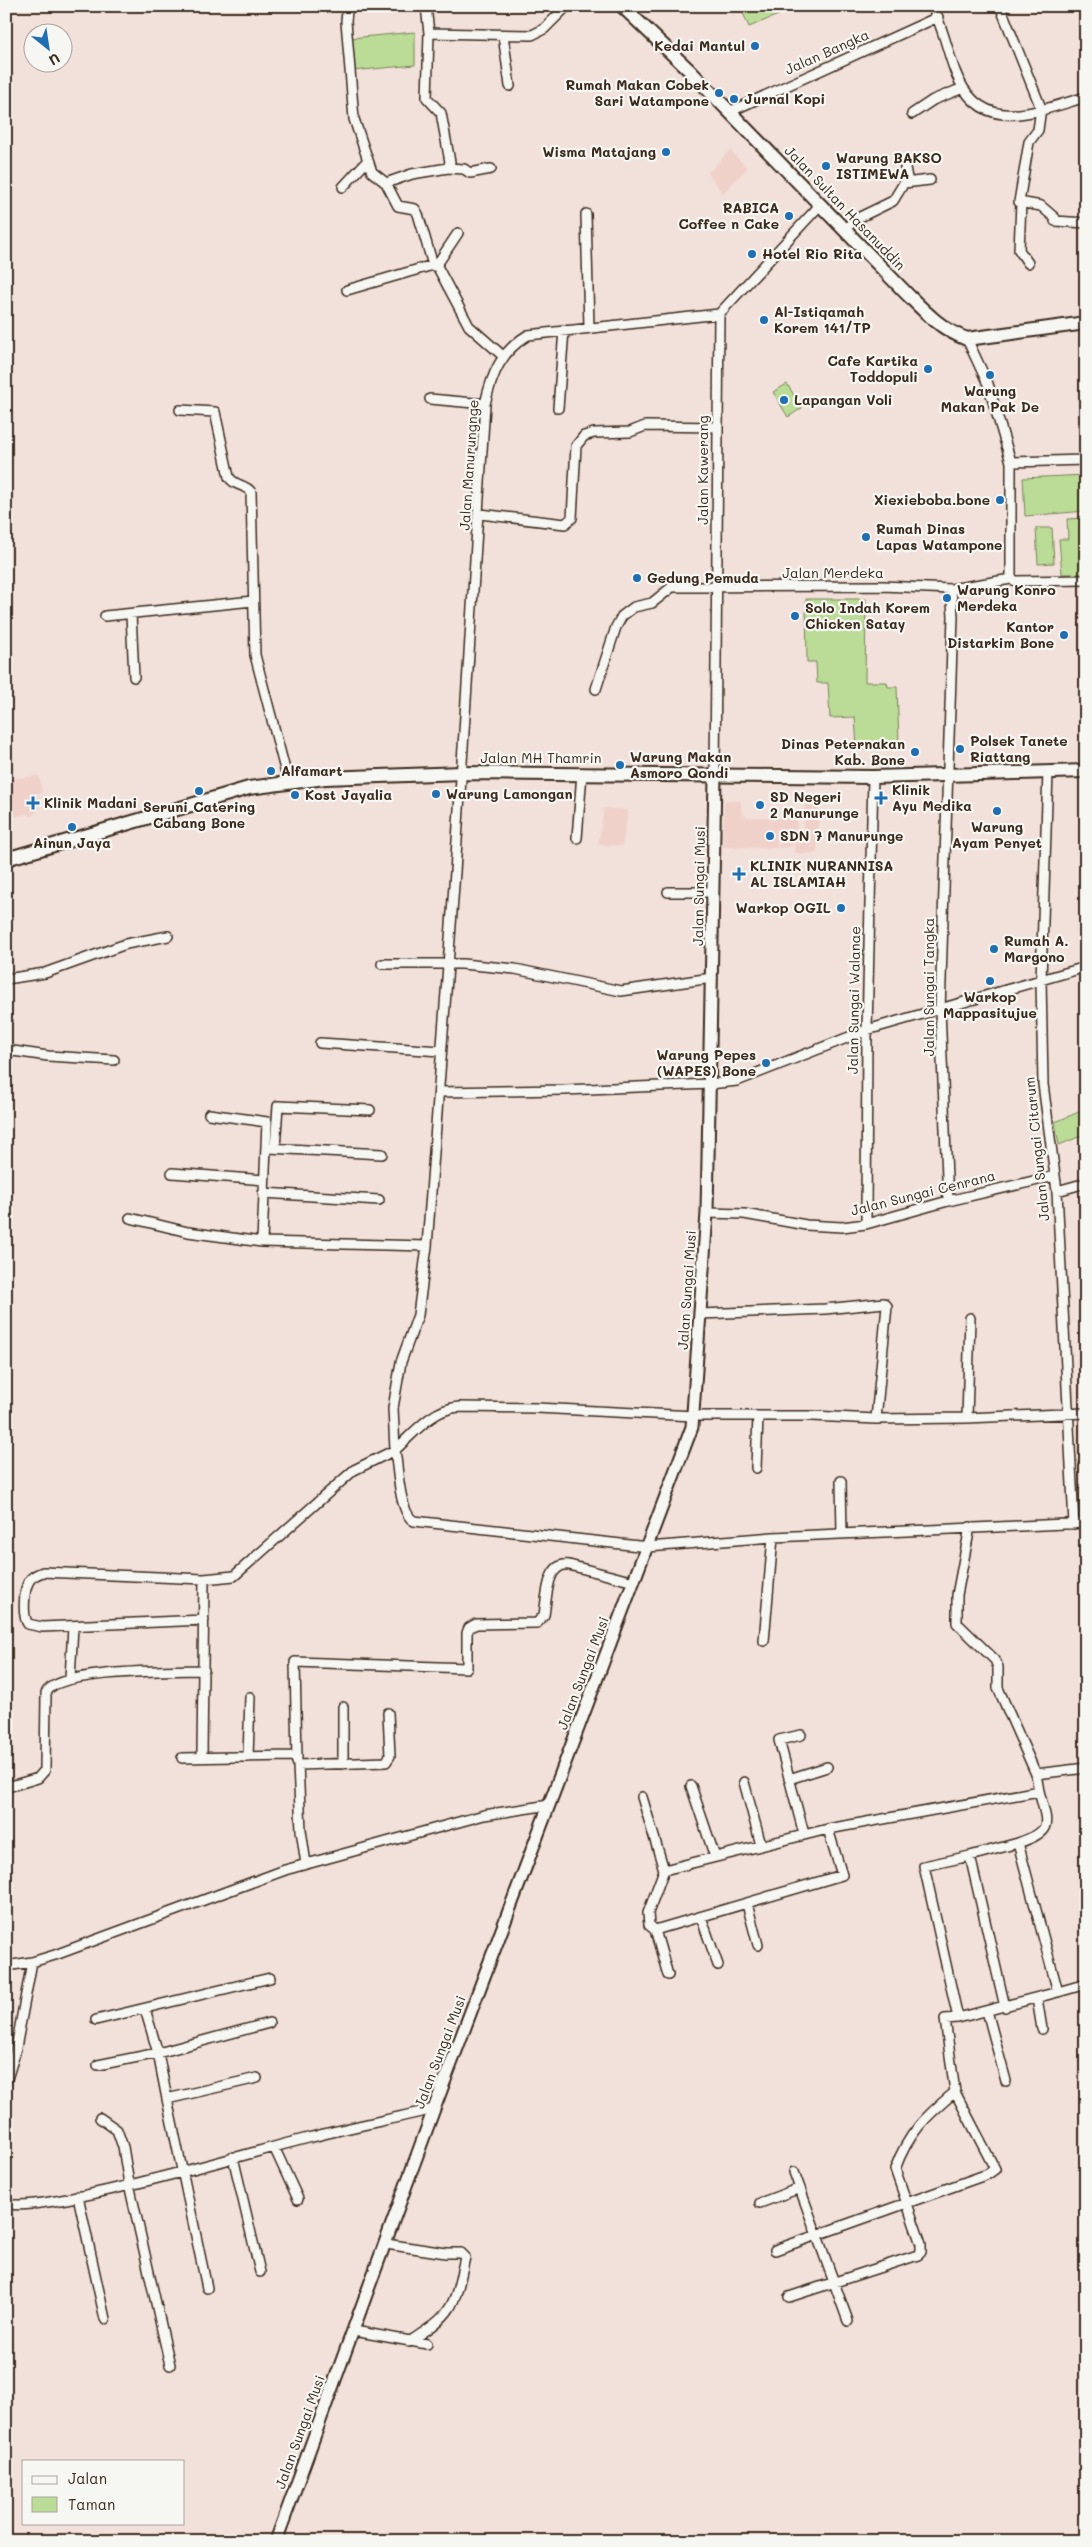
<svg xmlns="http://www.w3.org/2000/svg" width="1092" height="2547" font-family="Mali,sans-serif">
	<rect width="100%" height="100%" fill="#f2e0da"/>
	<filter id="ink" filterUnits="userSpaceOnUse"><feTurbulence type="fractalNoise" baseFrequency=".02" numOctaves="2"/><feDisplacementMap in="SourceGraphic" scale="10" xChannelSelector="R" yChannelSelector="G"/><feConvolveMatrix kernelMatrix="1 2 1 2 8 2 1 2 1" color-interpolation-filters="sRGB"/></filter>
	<g filter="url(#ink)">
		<path fill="#efd1c9" d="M730,150L747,168L723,194L708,173Z
			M39,776L42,793H36L39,810L31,816L27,814L15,816L9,779Z
			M805,796H819L817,853L803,854L794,852L795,835H803Z
			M724,800L741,801V811L746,817L797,818L796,833H777V848L723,847Z
			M604,808L628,810L622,846L598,844Z
			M793,834V846L779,848L778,834Z"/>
		<path fill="#badc96" stroke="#7a835a" d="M740,6H800L749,27Z
			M415,32V65L352,71L351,38Z
			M787,384L802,408L788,417L773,392Z
			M1086,475V511L1025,516L1023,478Z
			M1086,518V574H1062L1059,539H1068L1067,519Z
			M1036,528H1052L1054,563L1038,564Z
			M806,599H866L865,682H887L888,687H897L899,743H888V748L857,749L855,717L830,718L828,683H817L816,662H807Z
			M1086,1109V1134L1059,1145L1055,1122Z"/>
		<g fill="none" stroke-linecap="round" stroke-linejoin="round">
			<defs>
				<path id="minor" d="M351,6L347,11L346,21L354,119L372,172L386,183L398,206L415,209L418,214L433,265
					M426,6L429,33L532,35L544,29L567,6
					M932,6C943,27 947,50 955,71C980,137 1034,112 1086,97
					M1000,6L1041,108L1038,130L1029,142L1019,202L1041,206L1055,218V221L1086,223
					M503,35L510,86
					M729,112L938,17
					M912,114L933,100L963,88
					M448,168L464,169L470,173L491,169
					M386,183L412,174L448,168L450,162L441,113L427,98L429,33
					M904,183L930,180
					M343,187L368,160
					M1021,203L1019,250L1028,263
					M586,214L589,327
					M845,229L856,219L893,201L907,178L905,168
					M436,266L458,233
					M347,290L433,265L438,268L469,326L503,356
					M967,339L988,384L1011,462V579
					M430,399L485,404
					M558,408L564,330
					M180,410L215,412L229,477C234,486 245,484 251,492L255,655L288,781
					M1011,462L1086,460
					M480,514L565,524L572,518L576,446L584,436L594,433L630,432L645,426L718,427
					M131,614L134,677
					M105,616L253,601
					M596,689L616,627L622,616L634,607L652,603L672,587L882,586L951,589L1011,579L1016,581L1086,580
					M1048,772L1041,979L1043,1084L1057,1191L1074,1524
					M715,776L719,314L821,204
					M577,838L582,773
					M668,892H713
					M382,964H462L515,969L621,991L712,978
					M6,979L45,973L126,944L168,936
					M320,1043L441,1051
					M6,1050L48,1056L114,1060
					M440,1092L564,1090L710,1084L737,1081L867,1030L1086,967
					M209,1114L267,1122L262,1242
					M269,1148L382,1154
					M275,1148L278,1106L370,1110
					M172,1173L264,1180
					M1057,1191L1086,1183
					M263,1193L379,1200
					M948,1201L940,1010L953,616L951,589
					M707,1213L744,1214L806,1225L842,1227L866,1224L948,1201L1055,1176
					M130,1218L188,1232L262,1242L427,1246
					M866,1224L867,1030L873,777
					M700,1314L825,1309L884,1303L887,1306L876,1419
					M1086,1413L967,1418L876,1419L812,1416H694L537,1408L459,1407C432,1409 414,1433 395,1450C398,1467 399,1513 414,1521L648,1547L773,1537L1086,1523
					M967,1418L970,1318
					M756,1468L758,1417
					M841,1481L842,1534
					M970,1527L957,1595V1623L995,1660L998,1667V1688L1036,1774L1086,1768
					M204,1579L43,1572C37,1574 32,1576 29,1581C24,1589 22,1616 28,1624L42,1627L204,1620
					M764,1641L773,1537
					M70,1678L73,1627
					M801,1735L779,1740L804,1834
					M202,1756L204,1579L234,1576L354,1470L395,1450L393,1408L401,1362L418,1315L427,1246L455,872L485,404C492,374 501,351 528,335L719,314
					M248,1757L250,1697
					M182,1758L295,1756L298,1765L301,1830L306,1864
					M297,1759L295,1662L467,1668V1633L469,1628L476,1624L537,1623L544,1615C547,1599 546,1562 569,1565L634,1582
					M343,1764V1707
					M298,1765L386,1762L390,1756L388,1713
					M789,1779L827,1767
					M744,1782L761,1845
					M11,1786L38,1778L45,1770L46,1693C56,1669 177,1671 204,1670
					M691,1786L715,1857
					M642,1797L664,1870L648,1913L649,1925L655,1930L842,1875L828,1829
					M1018,1843C1055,1830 1047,1824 1039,1791
					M970,1856L1018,1843L1058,1992L1086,1984
					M664,1870L828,1829L1039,1791L1036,1774
					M747,1904L758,1945
					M701,1917L718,1965
					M655,1930L668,1975
					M6,1966L32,1962L55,1955L285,1870L484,1815L549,1805
					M1037,1998L1042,2029
					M1005,2007L970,1856L924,1866L958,2018L1058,1992
					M145,2009L158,2053L167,2099
					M987,2011L1006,2081
					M96,2020L270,1978
					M98,2065L158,2053L269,2023
					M6,2082L15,2053L32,1962
					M100,2118L117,2130L123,2147L129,2184L170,2365
					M274,2147L298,2199
					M233,2157L260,2272
					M794,2172L848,2321
					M78,2196L105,2319
					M6,2203C36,2217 262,2149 308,2138C350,2127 392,2119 434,2109
					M760,2203L800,2188
					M386,2244L446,2253H461L465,2257C454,2308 454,2313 409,2342
					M775,2250L988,2174L995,2169L955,2092L945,2019L958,2018
					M207,2288L167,2099L257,2078
					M789,2297L918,2255L921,2252V2244L895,2169C908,2133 926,2116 955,2092
					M354,2331L427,2344"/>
				<path id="tertiary" d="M276,2541L434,2109L692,1427L707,1213L715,776"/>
				<path id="secondary" d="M622,6L689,70L907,294C925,312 942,330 967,339L1086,323
					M6,859L249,788L325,778L462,773L873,777L1086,771"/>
			</defs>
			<use href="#minor" stroke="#3b2a1e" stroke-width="12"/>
			<use href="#tertiary" stroke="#3b2a1e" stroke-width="15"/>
			<use href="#secondary" stroke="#3b2a1e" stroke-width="16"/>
			<use href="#minor" stroke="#f6f6f2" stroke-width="9"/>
			<use href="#tertiary" stroke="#f6f6f2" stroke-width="11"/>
			<use href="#secondary" stroke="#f6f6f2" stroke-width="12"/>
		</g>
	</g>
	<g fill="#1f6fb2" stroke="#f6f6f2" stroke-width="2">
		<circle cx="755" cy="46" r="5"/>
		<circle cx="719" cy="93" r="5"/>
		<circle cx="734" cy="99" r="5"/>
		<circle cx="666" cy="152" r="5"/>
		<circle cx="826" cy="166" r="5"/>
		<circle cx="789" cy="216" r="5"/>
		<circle cx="752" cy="254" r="5"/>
		<circle cx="764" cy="320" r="5"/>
		<circle cx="928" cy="369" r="5"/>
		<circle cx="990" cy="375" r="5"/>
		<circle cx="784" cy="400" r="5"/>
		<circle cx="1000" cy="500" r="5"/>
		<circle cx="866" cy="537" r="5"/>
		<circle cx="637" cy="578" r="5"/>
		<circle cx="947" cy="598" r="5"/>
		<circle cx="795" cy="616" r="5"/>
		<circle cx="1064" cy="635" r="5"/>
		<circle cx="960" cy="749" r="5"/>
		<circle cx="915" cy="752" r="5"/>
		<circle cx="620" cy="765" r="5"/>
		<circle cx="271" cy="771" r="5"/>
		<circle cx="199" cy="791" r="5"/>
		<circle cx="436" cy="794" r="5"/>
		<circle cx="295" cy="795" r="5"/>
		<path d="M878.5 790.5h5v5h5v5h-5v5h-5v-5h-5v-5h5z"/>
		<path d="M30.5 795.5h5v5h5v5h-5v5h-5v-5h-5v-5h5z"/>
		<circle cx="760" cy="805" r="5"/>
		<circle cx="997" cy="811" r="5"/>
		<circle cx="72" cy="827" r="5"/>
		<circle cx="770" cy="836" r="5"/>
		<path d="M736.5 866.5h5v5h5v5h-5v5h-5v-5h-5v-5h5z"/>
		<circle cx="841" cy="908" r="5"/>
		<circle cx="994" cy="949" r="5"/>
		<circle cx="990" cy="981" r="5"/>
		<circle cx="766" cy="1063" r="5"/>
	</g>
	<g text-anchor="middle" stroke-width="4.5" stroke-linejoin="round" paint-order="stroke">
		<g font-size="14" font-weight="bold" fill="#3b2a1e" stroke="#f6f6f2" text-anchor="start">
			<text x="745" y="51" text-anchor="end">Kedai Mantul</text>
			<text x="709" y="90" text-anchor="end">Rumah Makan Cobek<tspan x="709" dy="16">Sari Watampone</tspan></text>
			<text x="744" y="104">Jurnal Kopi</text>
			<text x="656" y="157" text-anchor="end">Wisma Matajang</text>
			<text x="836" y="163">Warung BAKSO<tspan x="836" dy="16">ISTIMEWA</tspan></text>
			<text x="779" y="213" text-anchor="end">RABICA<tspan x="779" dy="16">Coffee n Cake</tspan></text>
			<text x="762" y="259">Hotel Rio Rita</text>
			<text x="774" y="317">Al-Istiqamah<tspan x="774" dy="16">Korem 141/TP</tspan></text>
			<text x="918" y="366" text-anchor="end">Cafe Kartika<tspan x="918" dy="16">Toddopuli</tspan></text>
			<text x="990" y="396" text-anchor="middle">Warung<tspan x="990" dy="16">Makan Pak De</tspan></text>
			<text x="794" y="405">Lapangan Voli</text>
			<text x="990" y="505" text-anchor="end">Xiexieboba.bone</text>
			<text x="876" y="534">Rumah Dinas<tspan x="876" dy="16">Lapas Watampone</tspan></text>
			<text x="647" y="583">Gedung Pemuda</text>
			<text x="957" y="595">Warung Konro<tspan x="957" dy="16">Merdeka</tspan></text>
			<text x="805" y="613">Solo Indah Korem<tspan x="805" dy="16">Chicken Satay</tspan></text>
			<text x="1054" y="632" text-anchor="end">Kantor<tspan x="1054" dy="16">Distarkim Bone</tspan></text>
			<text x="970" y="746">Polsek Tanete<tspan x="970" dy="16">Riattang</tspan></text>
			<text x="905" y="749" text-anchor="end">Dinas Peternakan<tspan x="905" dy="16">Kab. Bone</tspan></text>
			<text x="630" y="762">Warung Makan<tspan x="630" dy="16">Asmoro Qondi</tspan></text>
			<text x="281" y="776">Alfamart</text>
			<text x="892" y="795">Klinik<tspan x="892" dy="16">Ayu Medika</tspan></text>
			<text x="446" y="799">Warung Lamongan</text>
			<text x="305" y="800">Kost Jayalia</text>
			<text x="770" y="802">SD Negeri<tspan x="770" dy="16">2 Manurunge</tspan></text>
			<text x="44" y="808">Klinik Madani</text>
			<text x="199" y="812" text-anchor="middle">Seruni Catering<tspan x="199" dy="16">Cabang Bone</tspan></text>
			<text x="997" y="832" text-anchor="middle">Warung<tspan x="997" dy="16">Ayam Penyet</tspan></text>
			<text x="780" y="841">SDN 7 Manurunge</text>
			<text x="72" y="848" text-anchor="middle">Ainun Jaya</text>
			<text x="750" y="871">KLINIK NURANNISA<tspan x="750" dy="16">AL ISLAMIAH</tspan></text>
			<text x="831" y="913" text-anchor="end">Warkop OGIL</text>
			<text x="1004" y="946">Rumah A.<tspan x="1004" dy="16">Margono</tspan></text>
			<text x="990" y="1002" text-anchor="middle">Warkop<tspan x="990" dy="16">Mappasitujue</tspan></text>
			<text x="756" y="1060" text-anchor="end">Warung Pepes<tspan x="756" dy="16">(WAPES) Bone</tspan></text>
		</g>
		<g font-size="14" fill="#3b2a1e" stroke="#f6f6f2">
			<text transform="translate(827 52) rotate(-24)" y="5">Jalan Bangka</text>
			<text transform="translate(845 208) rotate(46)" y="5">Jalan Sultan Hasanuddin</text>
			<text transform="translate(469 465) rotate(-86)" y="5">Jalan Manurungnge</text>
			<text transform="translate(703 470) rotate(-90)" y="5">Jalan Kawerang</text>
			<text x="833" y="578">Jalan Merdeka</text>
			<text x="541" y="763">Jalan MH Thamrin</text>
			<text transform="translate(699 886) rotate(-89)" y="5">Jalan Sungai Musi</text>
			<text transform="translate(929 987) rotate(-90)" y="5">Jalan Sungai Tangka</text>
			<text transform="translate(854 1000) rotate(-89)" y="5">Jalan Sungai Walanae</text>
			<text transform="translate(1037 1149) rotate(-96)" y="5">Jalan Sungai Citarum</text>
			<text transform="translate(923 1193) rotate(-14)" y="5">Jalan Sungai Cenrana</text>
			<text transform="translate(687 1290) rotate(-86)" y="5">Jalan Sungai Musi</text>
			<text transform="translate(583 1673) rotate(-69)" y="5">Jalan Sungai Musi</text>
			<text transform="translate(440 2052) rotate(-69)" y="5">Jalan Sungai Musi</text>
			<text transform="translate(300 2432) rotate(-70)" y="5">Jalan Sungai Musi</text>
		</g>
	</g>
	<rect width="1092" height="2547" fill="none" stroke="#f6f6f2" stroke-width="25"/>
	<rect x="12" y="12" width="1067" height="2522" fill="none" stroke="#3b2a1e" stroke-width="2" filter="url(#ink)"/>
	<rect x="22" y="2460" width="162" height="65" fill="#f6f6f2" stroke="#aba49d"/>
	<rect x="32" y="2476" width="25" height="8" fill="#f6f6f2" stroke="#aba49d"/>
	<text x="68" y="2484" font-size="15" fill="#3b2a1e">Jalan</text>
	<rect x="32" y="2497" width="25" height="15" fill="#badc96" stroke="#aba49d"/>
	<text x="68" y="2510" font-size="15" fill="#3b2a1e">Taman</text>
	<g transform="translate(48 48) rotate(150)"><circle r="24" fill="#f6f6f2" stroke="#aba49d"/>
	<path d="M0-4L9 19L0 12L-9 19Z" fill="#1f6fb2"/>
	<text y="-8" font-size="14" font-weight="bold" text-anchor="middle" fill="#3b2a1e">U</text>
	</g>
</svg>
